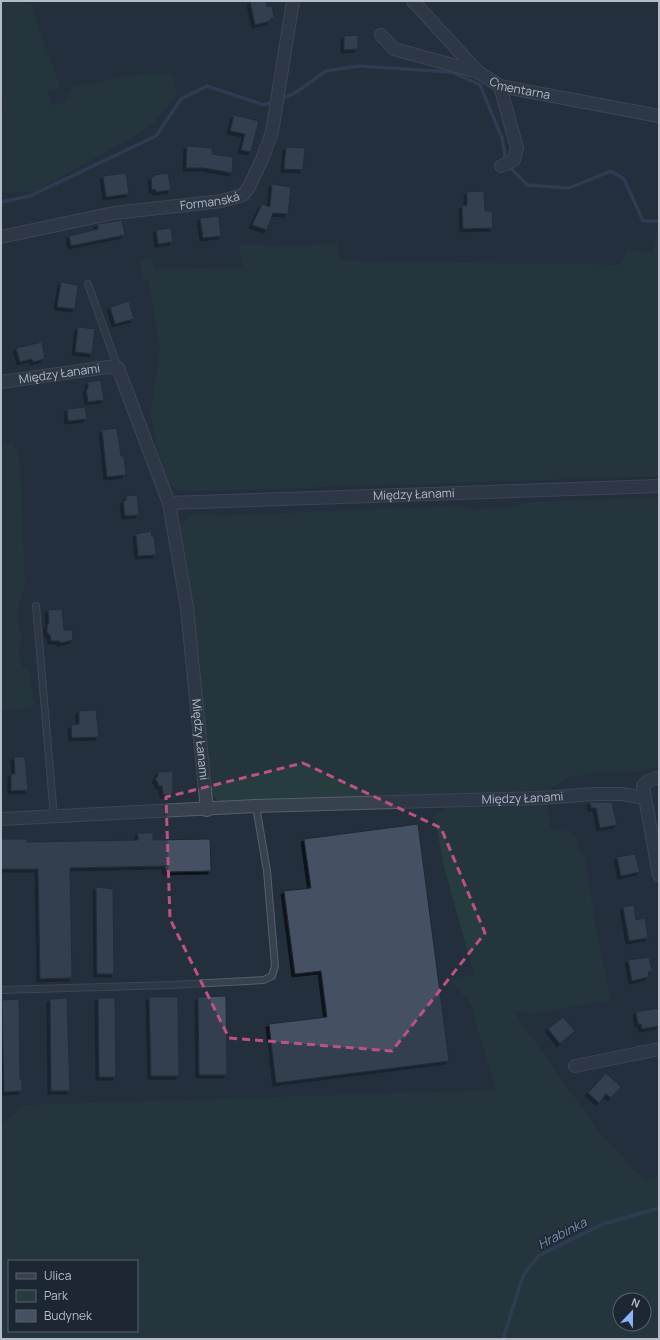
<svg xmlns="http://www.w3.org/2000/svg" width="660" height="1340" font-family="Manrope,sans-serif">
	<defs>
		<filter id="shadow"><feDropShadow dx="-3" dy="3" stdDeviation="0" flood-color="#0009"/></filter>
	</defs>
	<rect width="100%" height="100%" fill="#242f3e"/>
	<path fill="#263c3f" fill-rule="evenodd" d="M1,1H30L60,88L47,91L53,106L65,103L72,87L133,75L171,73L177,95L155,122L145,130L36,191L1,193V118L4,102L1,92Z
		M659,212V476L204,491L178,490L170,485L159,455L150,413L160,350L149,282L143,279L139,261L151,257L154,269L242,267L239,245L310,246L337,243L340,261L621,265L627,250L653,252Z
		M1,443H12L17,452L20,463L25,587L17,608V622L22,635L18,654L23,668L30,673L34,703L31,708L1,711Z
		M659,497V766L639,772L594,773L570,777L541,794L221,802C212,799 211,791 208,782L199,659L178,531C189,510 197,512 218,515C224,516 231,515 237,515L459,506L472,510L504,508L534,502Z
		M451,804H547L550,822L549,829L570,832L576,835L579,852L585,860L597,934L611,1000L532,1014L515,1010L520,1021L599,1132L644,1180L659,1176V1339H1V1124L25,1105L496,1090L470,1003L449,978L474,975L443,863L434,813H439ZM9,1261H137V1331H9ZM620,1300H644V1324H620Z"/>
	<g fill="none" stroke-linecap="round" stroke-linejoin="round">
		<path stroke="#394c67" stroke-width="3.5" d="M281,99L295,93L326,71L358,66L452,72L480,85L502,138L506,163L527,185L569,188L611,171L624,179L643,221H659
			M1,202L30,196L156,136L181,99L207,86L264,105L275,101
			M503,1339L523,1276L538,1256L603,1224L659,1208"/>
	</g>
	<path fill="#455162" stroke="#1f2835" filter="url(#shadow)" d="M256,1H266L267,7L272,6L274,18L270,19L271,21L255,25L250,2Z
		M358,35V49L344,50V36Z
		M234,115L259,121L251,152L241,150L245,134L230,131Z
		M187,146L212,148V154L233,157L232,173L204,168H186Z
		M286,147L305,148L303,170L284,169Z
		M126,173L129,194L106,197L103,176Z
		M168,173L171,190L156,192L155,189L152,190L151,177H154V175Z
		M272,184L291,187L288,214L273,213L267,230L252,225L262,204L270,207Z
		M484,191L485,211H492L493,228L463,229L462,206L467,205V192Z
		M219,216L221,236L203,238L200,218Z
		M122,220L125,235L71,246L69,236L98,229L97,224Z
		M171,228L173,242L158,244L156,230Z
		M61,282L78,285L75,309L57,307Z
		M129,301L134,319L115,324L110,307Z
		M78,327L95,329L92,354L75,352Z
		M42,342L45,359L33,362L32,359L20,362L16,348Z
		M101,380L104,400L88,402L86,389H88V382Z
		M85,407L87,419L68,421L67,409Z
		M117,428L121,456H124L126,475L107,477L102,430Z
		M137,495L139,515L125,516L123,501L126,500V496Z
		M151,531L152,536H154L156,555L138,556L136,534Z
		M62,609L64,630H72L73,640L61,643L59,641H51L50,635L47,633V626L49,623L48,610Z
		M96,710L99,737L72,738L71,725L79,724V711Z
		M14,757H25L28,790L11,791V774H15Z
		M173,771V794L163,795L162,786H158V783L155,779L158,776V772Z
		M590,802H612L617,825L600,828L596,808H591Z
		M418,824L449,1061L276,1083L269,1024L327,1017L321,971L295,974L284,891L311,888L304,839Z
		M138,833H153V840L210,839L211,871L166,872L165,866L70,868L72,978L40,979L38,869H1V839H27V842L138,840Z
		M635,854L640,872L621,876L617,857Z
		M96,887L113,889L114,974H97Z
		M634,905L636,920L645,918L648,938L629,941L623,907Z
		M649,957L652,971L648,972L649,977L632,981L628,960Z
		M226,996L227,1075H199L198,997Z
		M149,997H178L179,1076H151Z
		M67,998L70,1091H51L50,999Z
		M98,998H115L116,1077H99Z
		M19,999L20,1079H22V1091L4,1092L2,1000Z
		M659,1008V1026L642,1029L641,1024H638L636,1012Z
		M563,1017L575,1031L560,1044L548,1029Z
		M606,1073L621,1087L611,1098L606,1094L599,1103L588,1093Z"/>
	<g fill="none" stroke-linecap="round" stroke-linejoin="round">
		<defs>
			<path id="service" d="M88,284L118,368
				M36,606L54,817
				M1,990L172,985L264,980L272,976L275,966L267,871L256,806"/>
			<g id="minor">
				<path id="s1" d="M413,1L478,72L500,86L659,116"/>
				<path d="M381,35L394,49L478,72"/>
				<path d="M500,86L517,148L514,160L501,166"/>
				<path id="s2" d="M1,237L114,213L222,201L243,195L249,187L263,157L272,132L293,1"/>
				<path id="s3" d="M1,382L108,367L118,368L169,503L187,608L207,810"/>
				<path id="s4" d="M169,503L659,486"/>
				<path d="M659,777L648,781L643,786L659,875"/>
				<path id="s5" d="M1,819L256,806L541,798L594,794H622L645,798"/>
				<path d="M575,1066L659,1049"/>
			</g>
		</defs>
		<use href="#service" stroke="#565f6c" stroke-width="8"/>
		<use href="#minor" stroke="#565f6c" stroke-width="14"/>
		<use href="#service" stroke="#38414e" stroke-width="6"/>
		<use href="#minor" stroke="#38414e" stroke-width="12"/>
	</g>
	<path d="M0 0H660V1340H0ZM303,763L441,828L485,933L392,1051L229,1038L170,919L166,797Z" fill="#242f3e" fill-opacity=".55" fill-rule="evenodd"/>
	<path fill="none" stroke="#bd5182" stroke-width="3" stroke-dasharray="8 5" stroke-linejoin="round" d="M303,763L441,828L485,933L392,1051L229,1038L170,919L166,797Z"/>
	<g text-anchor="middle" stroke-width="3" stroke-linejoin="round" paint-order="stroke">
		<g font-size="12" fill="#b4bcc9" stroke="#1d2633">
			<text dy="4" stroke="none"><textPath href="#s1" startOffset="142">Cmentarna</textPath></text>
			<text dy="4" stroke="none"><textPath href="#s2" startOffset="212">Formanská</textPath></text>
			<text dy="4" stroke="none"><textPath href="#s3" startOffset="59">Między Łanami</textPath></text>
			<text dy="4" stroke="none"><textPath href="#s4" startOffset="245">Między Łanami</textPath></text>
			<text dy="4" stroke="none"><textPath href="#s3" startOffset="501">Między Łanami</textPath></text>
			<text dy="4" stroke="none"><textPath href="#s5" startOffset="522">Między Łanami</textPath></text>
		</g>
		<g font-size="13" font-style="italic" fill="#7c92b1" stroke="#1d2633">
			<text transform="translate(562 1233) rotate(-27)" y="5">Hrabinka</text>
		</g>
	</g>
	<rect width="660" height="1340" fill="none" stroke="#b4bcc9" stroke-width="4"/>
	<rect x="8" y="1260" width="130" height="72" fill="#1d2633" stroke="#59626f"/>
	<rect x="16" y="1273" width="20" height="6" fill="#38414e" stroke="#59626f"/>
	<text x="44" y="1280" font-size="12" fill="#b4bcc9">Ulica</text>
	<rect x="16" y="1290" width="20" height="12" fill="#263c3f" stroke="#59626f"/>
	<text x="44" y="1300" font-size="12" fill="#b4bcc9">Park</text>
	<rect x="16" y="1310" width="20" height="12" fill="#455162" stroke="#59626f"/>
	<text x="44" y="1320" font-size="12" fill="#b4bcc9">Budynek</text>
	<g transform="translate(632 1312) rotate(22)"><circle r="19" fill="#1d2633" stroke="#59626f"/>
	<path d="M0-3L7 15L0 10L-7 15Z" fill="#8ab4f8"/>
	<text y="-6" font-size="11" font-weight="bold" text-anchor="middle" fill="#b4bcc9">N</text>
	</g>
</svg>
